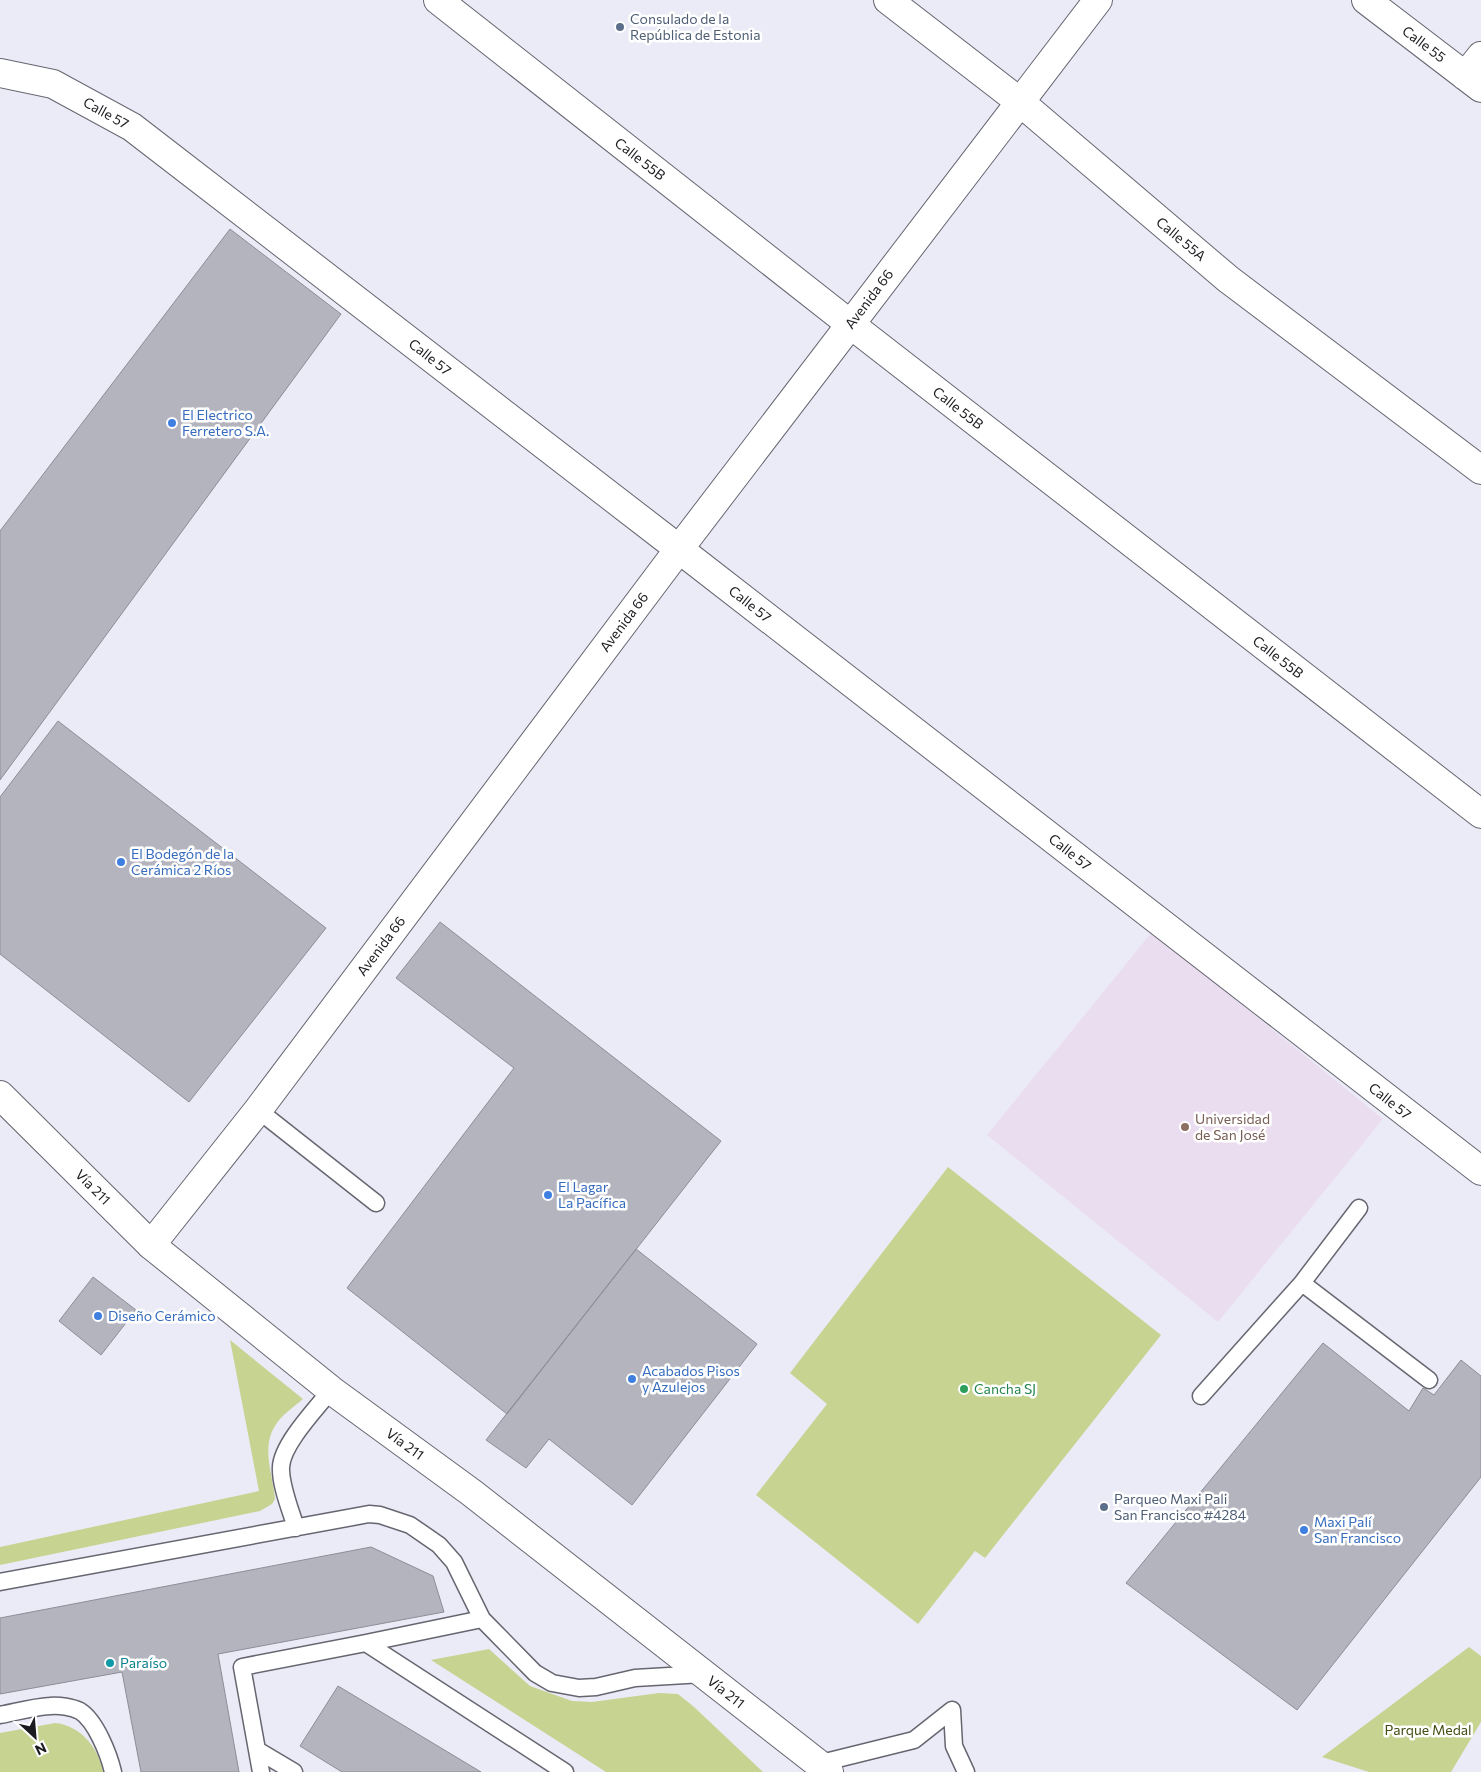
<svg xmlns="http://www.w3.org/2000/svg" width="1481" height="1772" font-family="Commissioner,sans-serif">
	<rect width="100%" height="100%" fill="#ebebf7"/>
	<path fill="#ebddf0" d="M1152,932L1383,1119L1218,1322L987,1135Z"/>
	<path fill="#c7d391" d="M948,1167L1161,1335L985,1558L975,1551L918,1624L756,1495L827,1404L790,1373Z
		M230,1340L303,1399C294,1407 281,1415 275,1426C261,1448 273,1475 275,1499L272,1504L260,1511L0,1565V1547L259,1491Z
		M1469,1647L1481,1656V1722L1451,1772H1369L1322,1757Z
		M489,1649L530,1686L572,1701L592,1702L659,1693L678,1694L693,1706L763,1772H606L431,1660Z
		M55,1723C80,1725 99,1748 103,1772H0V1733Z"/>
	<path fill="#b4b4bf" stroke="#8d8d98" d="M230,229L341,314L0,780V531Z
		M58,721L326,928L189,1102L0,954V797Z
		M440,922L721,1141L507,1414L347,1288L514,1068L396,978Z
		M636,1249L757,1344L632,1505L549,1439L526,1468L486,1440Z
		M93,1277L136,1310L101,1355L59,1321Z
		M1323,1343L1409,1411L1423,1388L1434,1395L1461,1360L1481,1376V1477L1297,1710L1126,1583Z
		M371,1547L433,1576L444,1612L218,1654L239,1772H141L122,1672L0,1694V1618Z
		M338,1686L481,1772H342L300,1746Z"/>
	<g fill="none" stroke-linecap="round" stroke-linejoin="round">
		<defs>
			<path id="lane" d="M258,1110L376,1203
				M1302,1283L1429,1380
				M1201,1396L1302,1283L1359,1208
				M296,1528C291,1511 280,1485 281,1467C282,1444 316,1409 331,1390
				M0,1582L369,1514L380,1515L410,1525L439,1545L454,1562L482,1619L535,1673L552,1683L579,1688L596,1687L635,1678L703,1674
				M366,1643L482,1619
				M952,1710L954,1746L966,1772
				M0,1715C16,1712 33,1707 50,1706C59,1705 72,1707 80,1711C96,1721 109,1755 113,1772
				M257,1750L294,1772
				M817,1764L914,1740L952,1710
				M261,1772L242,1667L366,1643L565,1772"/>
			<path id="street" d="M438,0L850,324L1481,814
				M888,0L1020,102L1228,279L1481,470
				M1366,0L1481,88
				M0,73L53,84L132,127L679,549L1481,1171
				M1465,76L1481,56
				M151,1245L258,1110L679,549L1098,0"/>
			<path id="secondary" d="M0,1095L151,1245L331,1390L472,1493L829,1772"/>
		</defs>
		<use href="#lane" stroke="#656670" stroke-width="19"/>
		<use href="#street" stroke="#656670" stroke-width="30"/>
		<use href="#secondary" stroke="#656670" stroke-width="30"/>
		<use href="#lane" stroke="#fff" stroke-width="16"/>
		<use href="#street" stroke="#fff" stroke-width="28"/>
		<use href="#secondary" stroke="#fff" stroke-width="28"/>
	</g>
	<g fill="#5c6f8a" stroke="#fff" stroke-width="2">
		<circle cx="620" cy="27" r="5"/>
		<circle cx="1104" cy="1507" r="5"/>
	</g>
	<g fill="#3f7fe0" stroke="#fff" stroke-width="2">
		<circle cx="172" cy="423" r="5"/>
		<circle cx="121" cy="862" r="5"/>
		<circle cx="548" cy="1195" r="5"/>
		<circle cx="98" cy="1316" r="5"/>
		<circle cx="632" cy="1379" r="5"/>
		<circle cx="1304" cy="1530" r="5"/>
	</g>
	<circle fill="#8d6e63" stroke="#fff" stroke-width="2" cx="1185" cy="1127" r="5"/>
	<circle fill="#2e9e5b" stroke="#fff" stroke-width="2" cx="964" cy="1389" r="5"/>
	<circle fill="#0f9aa8" stroke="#fff" stroke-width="2" cx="110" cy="1663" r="5"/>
	<g text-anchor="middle" stroke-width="5" stroke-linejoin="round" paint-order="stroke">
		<g font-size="14" fill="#4e5e75" stroke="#fff" text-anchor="start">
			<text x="630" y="24">Consulado de la<tspan x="630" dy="16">República de Estonia</tspan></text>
			<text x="1114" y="1504">Parqueo Maxi Pali<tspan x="1114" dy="16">San Francisco #4284</tspan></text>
		</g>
		<g font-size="14" fill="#1c1c20" stroke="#fff">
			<text transform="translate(1424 44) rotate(37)" y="5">Calle 55</text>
			<text transform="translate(106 113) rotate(29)" y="5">Calle 57</text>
			<text transform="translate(640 159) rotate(38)" y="5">Calle 55B</text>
			<text transform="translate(1181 239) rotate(40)" y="5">Calle 55A</text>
			<text transform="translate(869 299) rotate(-53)" y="5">Avenida 66</text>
			<text transform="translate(430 357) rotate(38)" y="5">Calle 57</text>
			<text transform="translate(958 408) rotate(38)" y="5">Calle 55B</text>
			<text transform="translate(750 604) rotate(38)" y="5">Calle 57</text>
			<text transform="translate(624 622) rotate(-53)" y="5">Avenida 66</text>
			<text transform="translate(1278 657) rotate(38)" y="5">Calle 55B</text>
			<text transform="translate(1070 852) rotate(38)" y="5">Calle 57</text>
			<text transform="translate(381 946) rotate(-53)" y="5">Avenida 66</text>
			<text transform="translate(1390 1101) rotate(38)" y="5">Calle 57</text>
			<text transform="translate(93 1187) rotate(45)" y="5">Vía 211</text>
			<text transform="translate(405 1444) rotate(36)" y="5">Vía 211</text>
			<text transform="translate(726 1692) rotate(38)" y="5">Vía 211</text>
		</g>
		<g font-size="14" fill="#366cbe" stroke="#fff" text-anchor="start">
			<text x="182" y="420">El Electrico<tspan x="182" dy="16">Ferretero S.A.</tspan></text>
			<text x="131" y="859">El Bodegón de la<tspan x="131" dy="16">Cerámica 2 Ríos</tspan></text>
			<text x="558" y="1192">El Lagar<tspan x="558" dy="16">La Pacífica</tspan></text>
			<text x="108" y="1321">Diseño Cerámico</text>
			<text x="642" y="1376">Acabados Pisos<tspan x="642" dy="16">y Azulejos</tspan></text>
			<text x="1314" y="1527">Maxi Palí<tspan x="1314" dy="16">San Francisco</tspan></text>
		</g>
		<g font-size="14" fill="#785e54" stroke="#fff" text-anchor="start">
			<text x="1195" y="1124">Universidad<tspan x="1195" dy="16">de San José</tspan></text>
		</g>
		<g font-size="14" fill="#27864d" stroke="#fff" text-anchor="start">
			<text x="974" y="1394">Cancha SJ</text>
		</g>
		<g font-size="14" fill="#0d838f" stroke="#fff" text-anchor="start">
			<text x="120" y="1668">Paraíso</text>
		</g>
		<g font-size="14" fill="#454d12" stroke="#fff">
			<text x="1428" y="1735">Parque Medal</text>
		</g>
	</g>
	<g transform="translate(35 1737) rotate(154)" stroke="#ffffff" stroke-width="4" paint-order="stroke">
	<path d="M0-4L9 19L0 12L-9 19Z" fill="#1c1c20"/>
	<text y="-8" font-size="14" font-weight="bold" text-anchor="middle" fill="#1c1c20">N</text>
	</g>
</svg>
